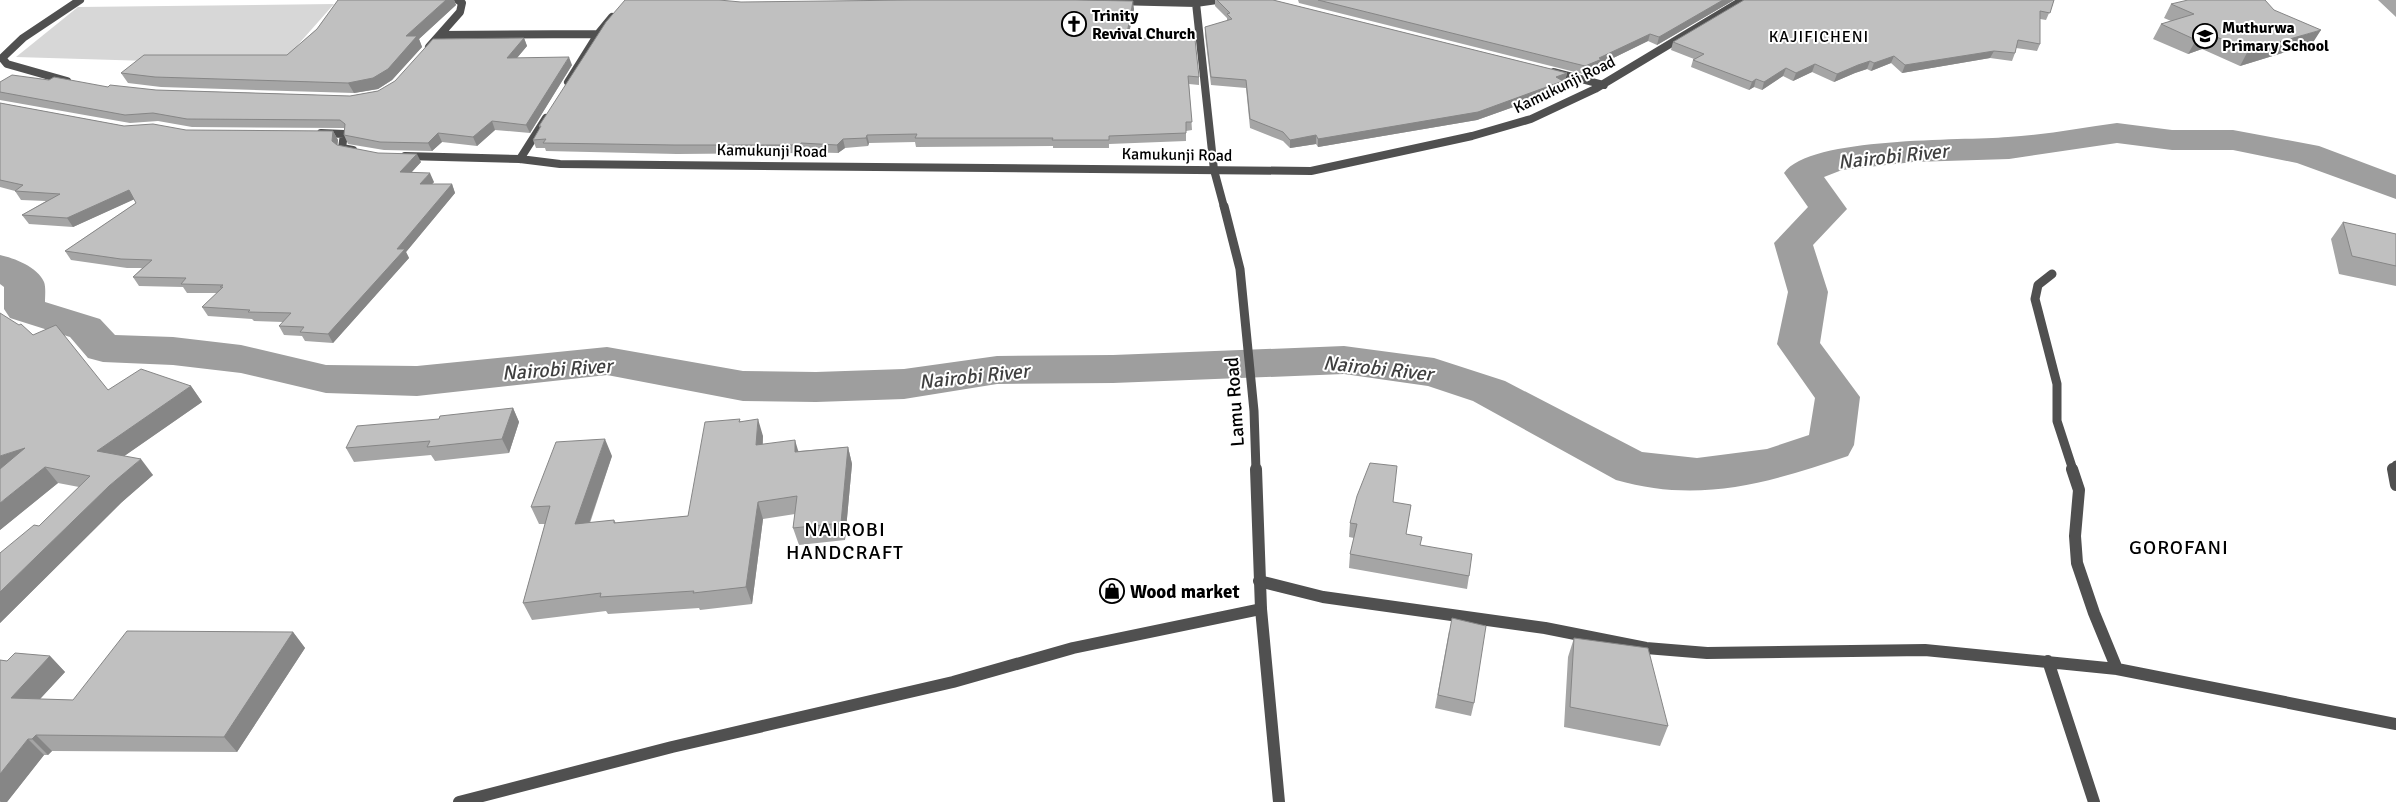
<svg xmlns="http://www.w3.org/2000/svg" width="2396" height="802" font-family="Signika,sans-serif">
	<rect width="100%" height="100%" fill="#fff"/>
	<path fill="#d7d7d7" d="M334,4L280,65L16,57L78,7Z"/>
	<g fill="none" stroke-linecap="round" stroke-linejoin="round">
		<path fill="#9e9e9e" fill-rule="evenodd" d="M2117,123L2172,130H2233L2319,146L2396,175V199L2297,163L2233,150H2172L2117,143L2009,159L1913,162L1842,170L1824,177L1847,209L1813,245L1828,292L1820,343L1860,397L1854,445L1848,456C1768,483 1700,504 1616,480L1473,401L1428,386L1344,374L1113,383L997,384L904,399L816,402L743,401L607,375L417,396L326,393L241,373L173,365L103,362L88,358L70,337L10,318L4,309V287L0,284V255C14,258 38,267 44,282C46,287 45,296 45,302L100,319L115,335L173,337L241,345L326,365L417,366L607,347L743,371L816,372L904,369L997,356L1113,355L1344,346L1434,358L1505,381L1642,452L1697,458L1767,449L1809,435L1815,398L1777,344L1788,292L1774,243L1808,207L1784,173C1810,136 1962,141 2008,137C2044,135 2081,128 2117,123Z"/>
		<path stroke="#505050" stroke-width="8" d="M440,35L598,34
			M429,47L460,12L462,3L458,0
			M1554,72L1604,85
			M67,81L7,64L2,58L23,38L80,0
			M568,82L598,34L612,17
			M321,133L344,134L342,148L353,150
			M405,156L520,159L560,164L1311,171L1472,136L1531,119L1595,89L1743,0
			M520,159L546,118"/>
		<path stroke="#505050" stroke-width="9" d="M2052,274L2038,285L2035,299L2057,384V421L2073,470
			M2393,470L2396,465"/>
		<path stroke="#505050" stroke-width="12" d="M2072,469L2079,490L2075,536L2077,563L2094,613L2117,669
			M2393,469L2396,485
			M1259,581L1323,597L1545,628L1646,648L1707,653L1925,650L2117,669L2396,724
			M2048,661L2094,802
			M459,802L672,747L953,682L1073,648L1261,609"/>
		<path stroke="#505050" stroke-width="8" d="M1071,0L1196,3L1217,0
			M1196,3L1214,170L1224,207"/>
		<path stroke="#505050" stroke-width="9" d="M1224,206L1240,269L1254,411L1256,470"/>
		<path stroke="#505050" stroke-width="12" d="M1256,469L1261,609L1279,802"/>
	</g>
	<path fill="#a5a5a5" d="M338,0H454L456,5L419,39L422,47L392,80L378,89L354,93L161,87L128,83L121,73L287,55L317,29Z
		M1215,0H1273L1567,73L1565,81L1563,82L1561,90L1477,120L1318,147L1316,144L1290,148L1283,141L1250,128L1246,88L1211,85L1205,35V27L1227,21V18L1215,6Z
		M1298,0H1734L1657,45L1648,41L1601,64L1600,67L1583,74L1299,3Z
		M2378,0H2396V17Z
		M741,2L1134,9L1128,39L1178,37V31L1199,77V85L1189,84L1192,130L1186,131V141L1109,144V148H1053V146L916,147L915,142L869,143L868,146L845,148L838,153L803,152L802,153L677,154L546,151L545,148H536L533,140L540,128L539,126Z
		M2053,4L2046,20L2040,19V44L2037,51L2016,48L2015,53L2012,61L1990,58L1902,73L1891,63L1871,71L1867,69L1855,73L1834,82L1812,72L1793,81L1783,76L1762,90L1754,87L1749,90L1691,67L1693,60L1694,59L1671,50L1673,42Z
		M2171,4L2274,10L2312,44L2240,66L2202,49L2188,54L2153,39L2161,24L2171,21L2164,18Z
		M524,38L527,46L517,58L572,65L530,133L495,130L477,146L442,142L432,151L384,150L348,144L344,135V128L192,127L158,121L130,123L0,100V82L49,80L108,87L156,90L350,96L378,91Z
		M0,103L124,126L186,130L333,131L338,140L337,145L421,162L412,172L434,182L432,184H452L455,193L406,252L409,258L333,343L305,341L302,336L284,335L279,326L283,322L254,321L252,319L208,316L202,307L217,293H187L183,287L139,286L133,277L142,268H127L71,260L65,251L136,203L134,199L73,227L29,224L22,215L46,201L21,200L15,191L0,187Z
		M2343,222L2396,234V286L2339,274L2331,239Z
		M33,335L108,390L191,386L202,402L124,456L153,475L122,502L0,623V553L39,526L79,487L58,483L0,530Z
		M513,408L519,422L509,453L435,461L431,455L354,462L346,448L439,419Z
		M740,421L763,436V444L799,451L848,447L852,464L845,540L799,545L793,528L795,514L763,519L752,604L700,610L699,608L608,614L606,611L532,620L523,603L545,524H539L531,507L612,456L590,523L614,520L616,523L688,516Z
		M1411,505L1406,534L1420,545L1469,576L1467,589L1349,568L1350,554L1354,538L1349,537L1350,523Z
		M1449,631L1474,703L1471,716L1435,708Z
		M293,632L305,648L237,752L52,751L48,755H44L7,802H0V660L7,661L50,656L65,672L40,699L73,700Z
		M1574,638L1668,726L1660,746L1564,727L1568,657Z"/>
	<path fill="#868686" d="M446,0H454L456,5L419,39L422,47L392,80L378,89L354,93L348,83L406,36Z
		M1723,0H1734L1657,45L1659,37Z
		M1133,1L1134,9L1126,47V39Z
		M2321,30L2312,44L2240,66L2248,51Z
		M1650,34L1648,41L1601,64L1600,67L1583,74L1585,66L1599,58Z
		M2210,34L2202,49L2188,54L2196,40Z
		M524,38L527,46L510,66L507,58Z
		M1994,51L1990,58L1902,73L1905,65Z
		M1894,56L1891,63L1871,71L1874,63Z
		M569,57L572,65L530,133L526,125Z
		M1870,61L1867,69L1855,73L1834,82L1837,74L1858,65Z
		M1815,64L1812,72L1793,81L1796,73Z
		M1786,68L1783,76L1762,90L1764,82Z
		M1567,73L1565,81L1563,82L1561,90L1477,120L1318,147V139L1556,77Z
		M1756,79L1754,87L1749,90L1752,82Z
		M492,121L495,130L477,146L473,137Z
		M333,131L338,140L337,150L332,141Z
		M438,133L442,142L432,151L428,143Z
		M867,135L869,143L868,146L866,138Z
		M1316,135V144L1290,148V140Z
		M843,139L845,148L838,153L837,145Z
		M801,143L803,152L802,153L800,145Z
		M417,154L421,162L404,180L400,172Z
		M430,173L434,182L424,193L420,184Z
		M452,184L455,193L406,252L409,258L333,343L328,334L397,249Z
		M129,190L135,199L73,227L67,218Z
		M191,386L202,402L110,466L97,451Z
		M513,408L519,422L509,453L502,439Z
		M758,419L763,436L761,462L756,445Z
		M605,439L612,456L583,541L575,524Z
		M795,440L800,457L795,452Z
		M848,447L852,464L845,540L841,523Z
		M25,448L0,476V456Z
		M141,459L153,475L122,502L0,623V592L109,486Z
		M45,467L58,483L0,530V503Z
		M758,502L763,519L752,604L746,587Z
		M293,632L305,648L237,752L224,737Z
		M50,656L65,672L27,713L11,698Z
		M36,735L52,751L48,755L32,739Z
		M28,739L44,755L7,802H1L0,801V774Z"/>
	<path fill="#c0c0c0" stroke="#868686" d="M338,0H446L406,36H417L388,69L373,78L348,83L155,77L121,73L144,55H287L317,29Z
		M625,0H719L741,2L912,0H1076L1133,1L1126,39L1180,37L1178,31L1194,30L1199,77L1188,76L1192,122H1186V133L1109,136V140H1052L1053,138H915L917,134L867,135L866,138L843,139L837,145L801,143L800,145H674L543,143L546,139L533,140L541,126H539L606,22Z
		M1217,0H1273L1567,73L1556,77L1563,81L1478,112L1318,139L1316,135L1290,140L1283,132L1250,119L1246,80L1211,77L1205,27L1232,19L1227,14L1230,13Z
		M1318,0H1723L1659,37L1650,34L1599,58L1602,59L1585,66Z
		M1744,0H2054L2050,13L2040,11V44L2018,40L2015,53L1994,51L1905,65L1894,56L1874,63L1870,61L1858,65L1837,74L1815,64L1796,73L1786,68L1764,82L1756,79L1752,82L1693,60L1704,54L1673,42Z
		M2188,0H2265L2274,10L2321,30L2248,51L2210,34L2196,40L2161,24L2194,14L2171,4Z
		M524,38L507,58L569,57L526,125L492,121L473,137L438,133L428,143L380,142L344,135L345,124L340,120L187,119L153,113L125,115L0,92V82L12,75L49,80L54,77L108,87L110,85L156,90L350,96L378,91L395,81L433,39Z
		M0,103L124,126L153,124L186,130L333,131L332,141L337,145L378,153L417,154L400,172L430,173L420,184H452L397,249H405L328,334L300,332L304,327L279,326L291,313L248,312L250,310L202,307L223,287H220L223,285L181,284L186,278L133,277L152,260L121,259L65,251L136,203L129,190L67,218L22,215L60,194L15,191L23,185L0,180Z
		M2343,222L2396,234V266L2352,256Z
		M0,313L19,325L21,324L33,335L56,325L108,390L141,369L191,386L97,451L141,459L109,486L0,592V553L34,525L39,526L90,476L45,467L0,503V469L25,448L0,456Z
		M513,408L502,439L427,447L430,441L346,448L357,426L439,419L440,416Z
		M740,419L739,422L758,419L756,445L795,440V452L848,447L841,523L793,528L797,496L758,502L746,587L693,593L694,591L600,597L601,593L523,603L550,506L531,507L556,442L605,439L575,524L614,520V523L688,516L705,422Z
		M1370,463L1397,466L1393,502L1411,505L1406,534L1422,537L1420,545L1472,554L1469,576L1350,554L1357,524L1350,523L1357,496Z
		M1452,618L1486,626L1474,703L1438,695Z
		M127,631L293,632L224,737L36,735L32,739H28L0,774V660L7,661L15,653L50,656L11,698L73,700Z
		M1574,638L1648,648L1668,726L1570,707Z"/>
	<defs>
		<symbol id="church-ring" viewBox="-11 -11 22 22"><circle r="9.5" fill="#fff" stroke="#000" stroke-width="1.5"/><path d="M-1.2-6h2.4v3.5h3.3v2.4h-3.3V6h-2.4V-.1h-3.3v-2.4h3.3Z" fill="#000"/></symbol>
		<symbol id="school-ring" viewBox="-11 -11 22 22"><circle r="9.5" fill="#fff" stroke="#000" stroke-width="1.5"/><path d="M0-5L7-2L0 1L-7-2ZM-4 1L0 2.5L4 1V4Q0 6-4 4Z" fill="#000"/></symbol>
		<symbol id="shop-ring" viewBox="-11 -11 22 22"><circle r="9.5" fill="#fff" stroke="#000" stroke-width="1.5"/><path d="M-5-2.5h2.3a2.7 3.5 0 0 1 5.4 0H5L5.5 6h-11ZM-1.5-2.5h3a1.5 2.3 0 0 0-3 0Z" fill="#000"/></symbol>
	</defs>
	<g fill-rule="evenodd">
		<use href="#church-ring" x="1060" y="10" width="28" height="28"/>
		<use href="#school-ring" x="2191" y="22" width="28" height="28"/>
		<use href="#shop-ring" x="1098" y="577" width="28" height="28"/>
	</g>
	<g text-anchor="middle" stroke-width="4" stroke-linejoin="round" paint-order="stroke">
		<g font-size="16" font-weight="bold" fill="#000" stroke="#fff" text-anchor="start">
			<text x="1092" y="21">Trinity<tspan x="1092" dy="18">Revival Church</tspan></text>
			<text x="2222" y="33">Muthurwa<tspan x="2222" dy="18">Primary School</tspan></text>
		</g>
		<g font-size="16" letter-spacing="1" fill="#000" stroke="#fff">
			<text x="1819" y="42">KAJIFICHENI</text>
		</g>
		<g font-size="16" fill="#000" stroke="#fff">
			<text transform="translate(1564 84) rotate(-26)" y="6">Kamukunji Road</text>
			<text transform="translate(772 150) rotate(1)" y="6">Kamukunji Road</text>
			<text transform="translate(1177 154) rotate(1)" y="6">Kamukunji Road</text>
		</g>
		<g font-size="19" fill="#000" stroke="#fff">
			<text transform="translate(1234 402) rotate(-94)" y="7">Lamu Road</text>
		</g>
		<g font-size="19" font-weight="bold" fill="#000" stroke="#fff" text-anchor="start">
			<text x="1130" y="598">Wood market</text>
		</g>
		<g font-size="20" font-style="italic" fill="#3f3f3f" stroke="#fff">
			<text transform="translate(1893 156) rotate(-6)" y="7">Nairobi River</text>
			<text transform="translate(1378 368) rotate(6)" y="7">Nairobi River</text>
			<text transform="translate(557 369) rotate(-4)" y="7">Nairobi River</text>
			<text transform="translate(974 376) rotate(-6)" y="7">Nairobi River</text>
		</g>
		<g font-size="20" letter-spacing="1" fill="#000" stroke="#fff">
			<text x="845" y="536">NAIROBI<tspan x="845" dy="23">HANDCRAFT</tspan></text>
			<text x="2179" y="554">GOROFANI</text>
		</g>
	</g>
</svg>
